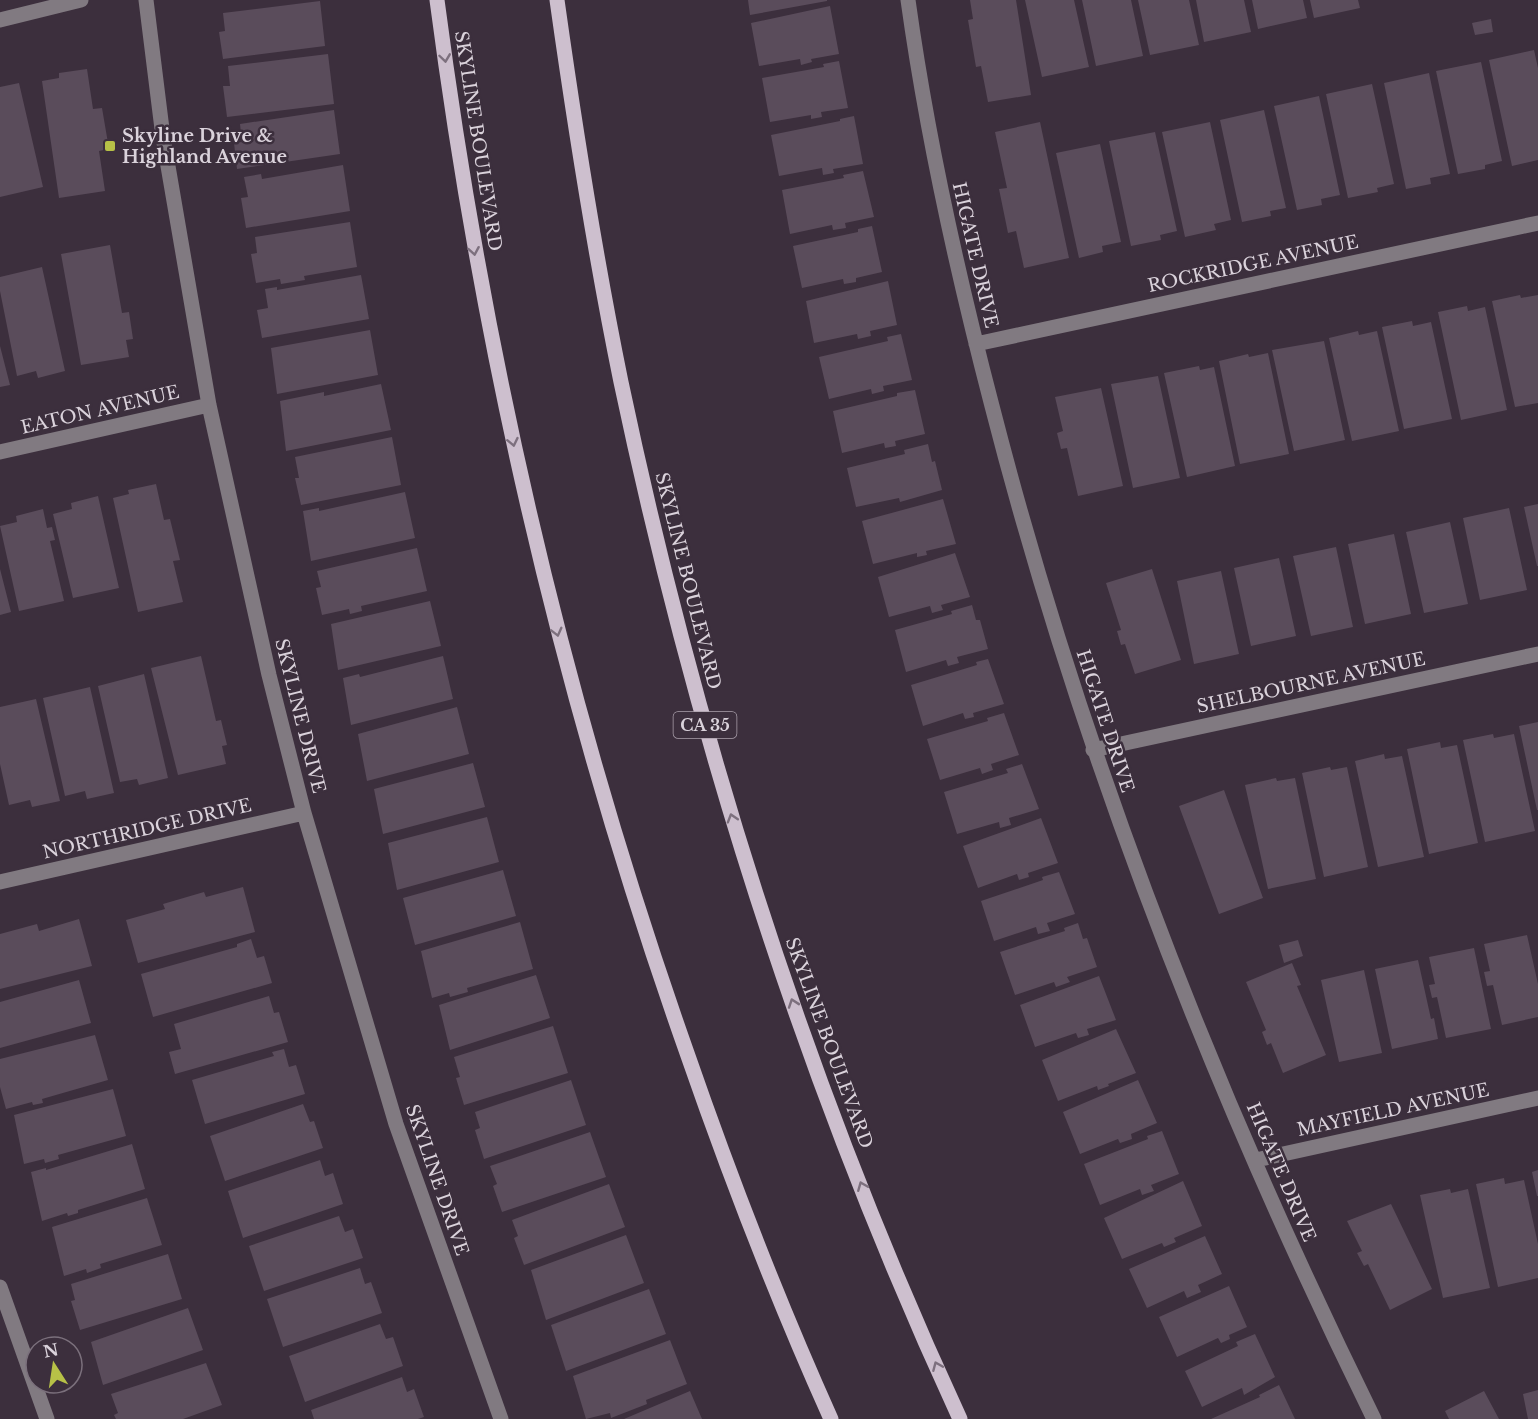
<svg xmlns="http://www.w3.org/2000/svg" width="1538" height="1419" font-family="'Libre Baskerville',serif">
	<rect width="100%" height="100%" fill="#3c2f3d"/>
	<path fill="#5a4c5b" d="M748,0H827V1L750,15Z
		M970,0H1016L1031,95L988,102L981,66L976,67L968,20L973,19Z
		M1025,0H1074L1089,67L1042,77Z
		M1082,0H1131L1143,56L1096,66Z
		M1138,0H1189L1199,45L1150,55Z
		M1196,0H1244L1251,32L1204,42Z
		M1252,0H1303L1307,18L1258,29Z
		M1310,0H1358L1360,8L1314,18Z
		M320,1L325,46L223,59L219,32L225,31L223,13Z
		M830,6L839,54L811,59L812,62L801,65L800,59L759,66L751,23Z
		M1491,19L1493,32L1475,35L1472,23Z
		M1534,50L1538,68V160L1512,166L1489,60Z
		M328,54L334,104L227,117L223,86H230L228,66Z
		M839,61L848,108L821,112L822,117L811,119V115L770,122L762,78L824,67L823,64Z
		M1481,62L1502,161L1485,165V169L1458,174L1436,71Z
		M87,69L93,109L102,108L109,149L99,151L105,191L59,198L42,81L59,78V73Z
		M1429,73L1450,174L1430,178L1431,184L1406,189L1384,83Z
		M19,83L43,187L0,197V87Z
		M1372,84L1394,184L1377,188L1378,192L1348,198L1326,94Z
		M1319,96L1340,195L1321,199L1322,205L1297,210L1274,106Z
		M334,110L340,154L237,169L234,143L242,142L240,124Z
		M1264,110L1286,208L1270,211L1271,216L1242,222L1220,120Z
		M854,116L863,164L833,169L834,173L823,175L822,168L779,176L771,135L840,121V119Z
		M1040,122L1069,258L1024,268L1016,231L1008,233L999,189L1007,188L995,132Z
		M1210,122L1231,220L1214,224L1216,230L1185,237L1162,132Z
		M1155,132L1177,231L1160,235L1161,240L1131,246L1109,141Z
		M1100,144L1121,242L1102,246L1103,252L1079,258L1056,153Z
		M343,165L350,211L246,228L241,198L248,197L244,177L261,174L262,179Z
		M863,171L874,217L845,223L846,228L833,230L832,225L790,234L782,190L844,178L843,175Z
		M350,222L357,267L304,276L305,280L281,284L280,279L256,283L251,254L257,253L255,237Z
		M872,226L882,272L856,278V282L844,284L843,279L802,288L793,246L858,232V229Z
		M110,245L122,313L129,312L133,339L126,340L129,357L81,365L61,254Z
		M42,267L65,371L38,378L36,371L17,376L0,291V277Z
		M361,275L369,319L262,338L257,310L268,308L265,289L277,287V290Z
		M888,281L897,325L870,331L871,336L858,339L857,334L814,343L806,301Z
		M1520,295L1521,298L1538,295V403L1515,407L1492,301Z
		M1467,306L1468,311L1485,307L1507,410L1461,420L1438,312Z
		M1412,321L1413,326L1431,322L1452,419L1404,429L1382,327Z
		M370,330L378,375L277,394L271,348Z
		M1358,331L1359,335L1377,331L1399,431L1352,441L1329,338Z
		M901,334L912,380L883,386L884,391L872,394L871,389L829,399L819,357L888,341L887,337Z
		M1324,341L1345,440L1294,451L1272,350Z
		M0,346L10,385L0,387Z
		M1268,353L1289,454L1240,464L1219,361L1248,354L1249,357Z
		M1199,366L1200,370L1214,367L1235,466L1187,477L1164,373Z
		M1158,376L1180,478L1133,488L1111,384Z
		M381,384L391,430L286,451L280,401L324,392V396Z
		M1101,388L1123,486L1078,496L1067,448L1061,449L1057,433L1063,431L1055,397Z
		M915,390L925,434L895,441L896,446L885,448L884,443L842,453L833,411L897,396V393Z
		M392,437L401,485L301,505L295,478H299L295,457Z
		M928,444L932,462L935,461L942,490L900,502L899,498L856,507L847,468L905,454L904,450Z
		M156,484L164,520L170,519L180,560L173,561L183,602L138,612L113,498L129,494L128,490Z
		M405,492L415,538L311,561L303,511L319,508V511Z
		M98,496L119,588L73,598L53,514L72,509L71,503Z
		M943,499L956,544L926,551L927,555L917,557V553L873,564L862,521Z
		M1538,504V566H1537L1524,507Z
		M1509,508L1527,590L1480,600L1463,518Z
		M43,509L47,528L52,527L55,540L50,541L64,601L19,611L0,526L17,522L16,516Z
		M1450,522L1468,604L1424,613L1406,532Z
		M1394,534L1411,614L1365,624L1348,544Z
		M1336,547L1353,627L1311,636L1293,556Z
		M417,548L427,591L361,606L362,611L350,614L349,609L322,615L316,588L321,587L317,571Z
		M955,553L970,597L941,605L943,610L932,613L930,606L889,617L878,577Z
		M1279,558L1296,636L1251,646L1234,568Z
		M0,569L11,612L0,615Z
		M1152,569L1181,660L1135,674L1125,644L1121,645L1117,631L1121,630L1106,583Z
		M1221,571L1239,654L1194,664L1177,581Z
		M430,601L441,646L338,670L331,624Z
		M972,605L976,620H980L988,649L957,657L959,663L948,666L946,660L906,672L895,630L952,614L951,611Z
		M201,656L216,721L221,720L227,745L222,746L226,764L178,775L151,668Z
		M443,656L453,699L351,725L343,678L359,674L360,677Z
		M988,659L1004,704L973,713L974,717L965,719L963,713L923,726L911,685L977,665L976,662Z
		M144,674L168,778L139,785L137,779L120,782L98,686Z
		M90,687L114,793L87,799L85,791L65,796L43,698Z
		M36,699L60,801L32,807L30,800L9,805L0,764V707Z
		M457,707L469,754L367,781L358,734Z
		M1004,713L1019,755L991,764L993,770L982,774L980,768L940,780L927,739L988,721L987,718Z
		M1538,722V810H1537L1519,726Z
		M1493,734L1494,738L1514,734L1535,831L1485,842L1463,740Z
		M1440,742L1441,748L1457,745L1478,843L1429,854L1407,749Z
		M1384,754L1385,759L1402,756L1424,857L1378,867L1355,761Z
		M473,763L485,807L383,834L374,789Z
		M1022,764L1039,809L1009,818L1011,825L1000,828L999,822L957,834L944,792L1008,773L1006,769Z
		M1330,767L1331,770L1347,767L1368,867L1324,877L1302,773Z
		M1276,778L1277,781L1295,778L1316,879L1268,889L1245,785Z
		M1224,790L1263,898L1219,914L1179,806Z
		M487,817L499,862L397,890L388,843Z
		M1041,818L1058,863L1028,873L1029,877L1019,880L1017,874L978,888L963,846Z
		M503,870L516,916L415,945L403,898Z
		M1059,872L1075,914L1047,923L1050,931L1038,934L1036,927L994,941L981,901L1043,880L1042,877Z
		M243,887L255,932L138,963L126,920L165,909L163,904L204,892L206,897Z
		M79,919L92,966L0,989V934L37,924L39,931Z
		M520,922L533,969L467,988L468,992L450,997L449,993L432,998L421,951Z
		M1078,923L1083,939L1087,938L1097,967L1067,977L1070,982L1056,987L1054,982L1015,995L1000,952L1065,931L1064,928Z
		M1527,935L1538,984V1017L1502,1025L1493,985L1487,986L1484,972L1490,971L1484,944Z
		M251,939L257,958L264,956L272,983L153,1017L141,974L237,947V944Z
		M1298,940L1303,956L1284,963L1279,945Z
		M1474,948L1491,1029L1446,1038L1437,997L1432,998L1429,985L1435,984L1429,957Z
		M1418,960L1431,1019L1434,1018L1438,1039L1392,1049L1375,969Z
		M1292,963L1301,985L1297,986L1326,1055L1283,1073L1271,1043L1267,1045L1262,1032L1266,1030L1246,982Z
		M1364,970L1382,1053L1339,1062L1321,980Z
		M536,975L550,1018L450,1050L439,1005Z
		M1099,976L1116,1020L1087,1029L1089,1035L1078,1038L1076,1033L1035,1047L1020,1005Z
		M79,980L91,1023L0,1048V1002Z
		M269,996L274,1013L279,1012L288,1042L175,1074L169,1052L181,1049L174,1024Z
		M553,1026L568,1073L464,1105L456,1078L460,1077L454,1057Z
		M1116,1029L1136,1073L1108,1084L1109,1086L1098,1090L1097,1086L1058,1101L1042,1060Z
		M95,1035L108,1080L42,1099L43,1103L33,1105L32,1102L6,1109L0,1087V1059Z
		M284,1049L289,1067L296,1065L305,1094L205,1124L192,1080L274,1056L272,1052Z
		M571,1080L586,1125L484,1159L475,1130L480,1128L475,1112Z
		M1138,1080L1157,1123L1131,1134L1132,1139L1120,1143L1118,1139L1080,1154L1063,1112Z
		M113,1089L126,1136L58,1155L59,1159L45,1163L44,1159L24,1164L14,1115Z
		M303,1104L310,1122L314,1121L323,1148L225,1181L210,1136Z
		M1162,1131L1179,1174L1151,1185L1154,1191L1142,1195L1140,1189L1100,1205L1084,1164L1148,1139L1147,1136Z
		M590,1132L606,1177L502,1212L493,1186L497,1184L490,1166Z
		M132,1144L145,1189L78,1210V1213L68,1216L67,1213L42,1221L31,1172L46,1168V1170Z
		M320,1160L325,1176L333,1173L343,1204L243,1238L228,1191Z
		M1538,1170V1196H1537L1532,1172Z
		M1504,1178L1505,1184L1524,1180L1538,1244V1278L1498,1287L1476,1184Z
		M1183,1181L1202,1226L1174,1238L1176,1242L1164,1247L1162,1243L1122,1259L1104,1218Z
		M609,1184L625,1227L524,1265L514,1238L518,1236L512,1220Z
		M1450,1189L1451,1193L1468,1189L1490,1288L1443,1298L1420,1195Z
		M147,1198L162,1245L100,1264L101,1268L87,1273L86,1269L64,1276L52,1227Z
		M1391,1204L1432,1289L1390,1310L1368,1264L1364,1266L1357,1253L1362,1251L1347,1221Z
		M339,1216L345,1232L353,1229L363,1258L264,1291L249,1246Z
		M626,1235L644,1283L546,1320L531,1270Z
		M1205,1236L1222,1274L1198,1285L1201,1292L1187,1298L1184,1291L1147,1308L1129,1269Z
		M168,1254L182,1299L80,1330L71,1301L75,1300L71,1284Z
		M360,1268L365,1284L371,1282L382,1313L283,1347L267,1299Z
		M1229,1286L1247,1327L1229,1335L1230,1339L1221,1343L1218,1338L1177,1357L1159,1317Z
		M649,1289L666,1334L566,1371L551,1325Z
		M188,1308L203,1350L103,1385L91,1342Z
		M380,1324L386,1339L393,1337L403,1366L305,1402L289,1356Z
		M1255,1334L1275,1377L1244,1395L1242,1388L1202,1407L1185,1371L1238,1346L1236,1342Z
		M670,1340L687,1384L646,1400L647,1404L611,1418L610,1413L586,1419L573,1376Z
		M206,1363L222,1405L183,1419H116L114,1415L118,1413L111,1394Z
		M402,1377L407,1392L414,1389L424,1417L418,1419H314L311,1410Z
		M1279,1385L1295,1419H1211L1260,1397L1259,1395Z
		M1538,1390V1419H1528L1523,1394Z
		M690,1391L702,1419H624Z
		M1484,1391L1499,1419H1449L1445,1411Z"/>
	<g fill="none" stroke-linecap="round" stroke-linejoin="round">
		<path stroke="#817a81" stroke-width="15" d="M146,0L163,137L209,405L269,675L304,813L396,1124L501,1419
			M908,0C927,137 957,272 992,406C1082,757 1214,1094 1374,1419
			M0,20L81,0
			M976,344L1538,223
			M0,452L209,405
			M1093,750L1538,654
			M0,882L304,813
			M1256,1160L1538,1098
			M0,1287L47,1419"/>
		<path stroke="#cdbfce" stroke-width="15" d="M437,0C484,360 566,711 687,1053C730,1177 777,1299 831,1419
			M557,0C575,128 595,255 621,382C696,738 807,1088 960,1419"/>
	</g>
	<defs><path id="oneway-chevron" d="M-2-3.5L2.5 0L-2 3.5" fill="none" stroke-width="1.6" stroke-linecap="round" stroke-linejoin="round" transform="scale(1.5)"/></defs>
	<g stroke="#7d707e">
		<use href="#oneway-chevron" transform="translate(445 58) rotate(82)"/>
		<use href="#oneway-chevron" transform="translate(474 251) rotate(80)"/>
		<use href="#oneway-chevron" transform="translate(513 442) rotate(78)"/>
		<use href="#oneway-chevron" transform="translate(557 632) rotate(76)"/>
		<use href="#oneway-chevron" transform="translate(732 818) rotate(-107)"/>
		<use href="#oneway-chevron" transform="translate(793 1003) rotate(-109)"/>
		<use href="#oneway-chevron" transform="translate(862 1186) rotate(-112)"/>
		<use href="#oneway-chevron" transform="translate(937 1366) rotate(-113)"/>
	</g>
	<rect fill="#b7c147" stroke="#3c2f3d" stroke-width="2" x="104" y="140" width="12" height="12" rx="3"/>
	<g text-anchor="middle" stroke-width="5" stroke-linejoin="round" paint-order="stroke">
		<rect fill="#3c2f3d" stroke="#aba1ac" stroke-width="1.5" x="673.5" y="712" width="63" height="26" rx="4.5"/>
		<g font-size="16" font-weight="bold" fill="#dad2db">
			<text x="705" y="731">CA 35</text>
		</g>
		<g font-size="18" font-weight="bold" fill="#dad2db" stroke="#3c2f3d" text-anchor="start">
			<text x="122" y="142">Skyline Drive &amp;<tspan x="122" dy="21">Highland Avenue</tspan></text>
		</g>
		<g font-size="18" fill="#dad2db" stroke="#3c2f3d">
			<text transform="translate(478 141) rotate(81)" y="6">SKYLINE BOULEVARD</text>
			<text transform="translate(975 255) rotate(77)" y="6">HIGATE DRIVE</text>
			<text transform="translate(1253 264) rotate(-12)" y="6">ROCKRIDGE AVENUE</text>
			<text transform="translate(100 410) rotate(-13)" y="6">EATON AVENUE</text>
			<text transform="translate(688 581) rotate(76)" y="6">SKYLINE BOULEVARD</text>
			<text transform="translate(1311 683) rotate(-12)" y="6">SHELBOURNE AVENUE</text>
			<text transform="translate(300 716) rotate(76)" y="6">SKYLINE DRIVE</text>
			<text transform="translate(1105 721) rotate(72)" y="6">HIGATE DRIVE</text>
			<text transform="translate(147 829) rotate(-13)" y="6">NORTHRIDGE DRIVE</text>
			<text transform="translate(829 1043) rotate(70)" y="6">SKYLINE BOULEVARD</text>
			<text transform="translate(1393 1110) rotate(-12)" y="6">MAYFIELD AVENUE</text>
			<text transform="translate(1281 1172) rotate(67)" y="6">HIGATE DRIVE</text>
			<text transform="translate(437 1180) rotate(71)" y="6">SKYLINE DRIVE</text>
		</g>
	</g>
	<g transform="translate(54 1365) rotate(348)"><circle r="28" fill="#3c2f3d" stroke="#7b707c" stroke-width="1.5"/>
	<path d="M0-4.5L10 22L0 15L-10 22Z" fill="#b7c147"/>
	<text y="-9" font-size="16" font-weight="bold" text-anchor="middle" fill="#dad2db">N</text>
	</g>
</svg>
